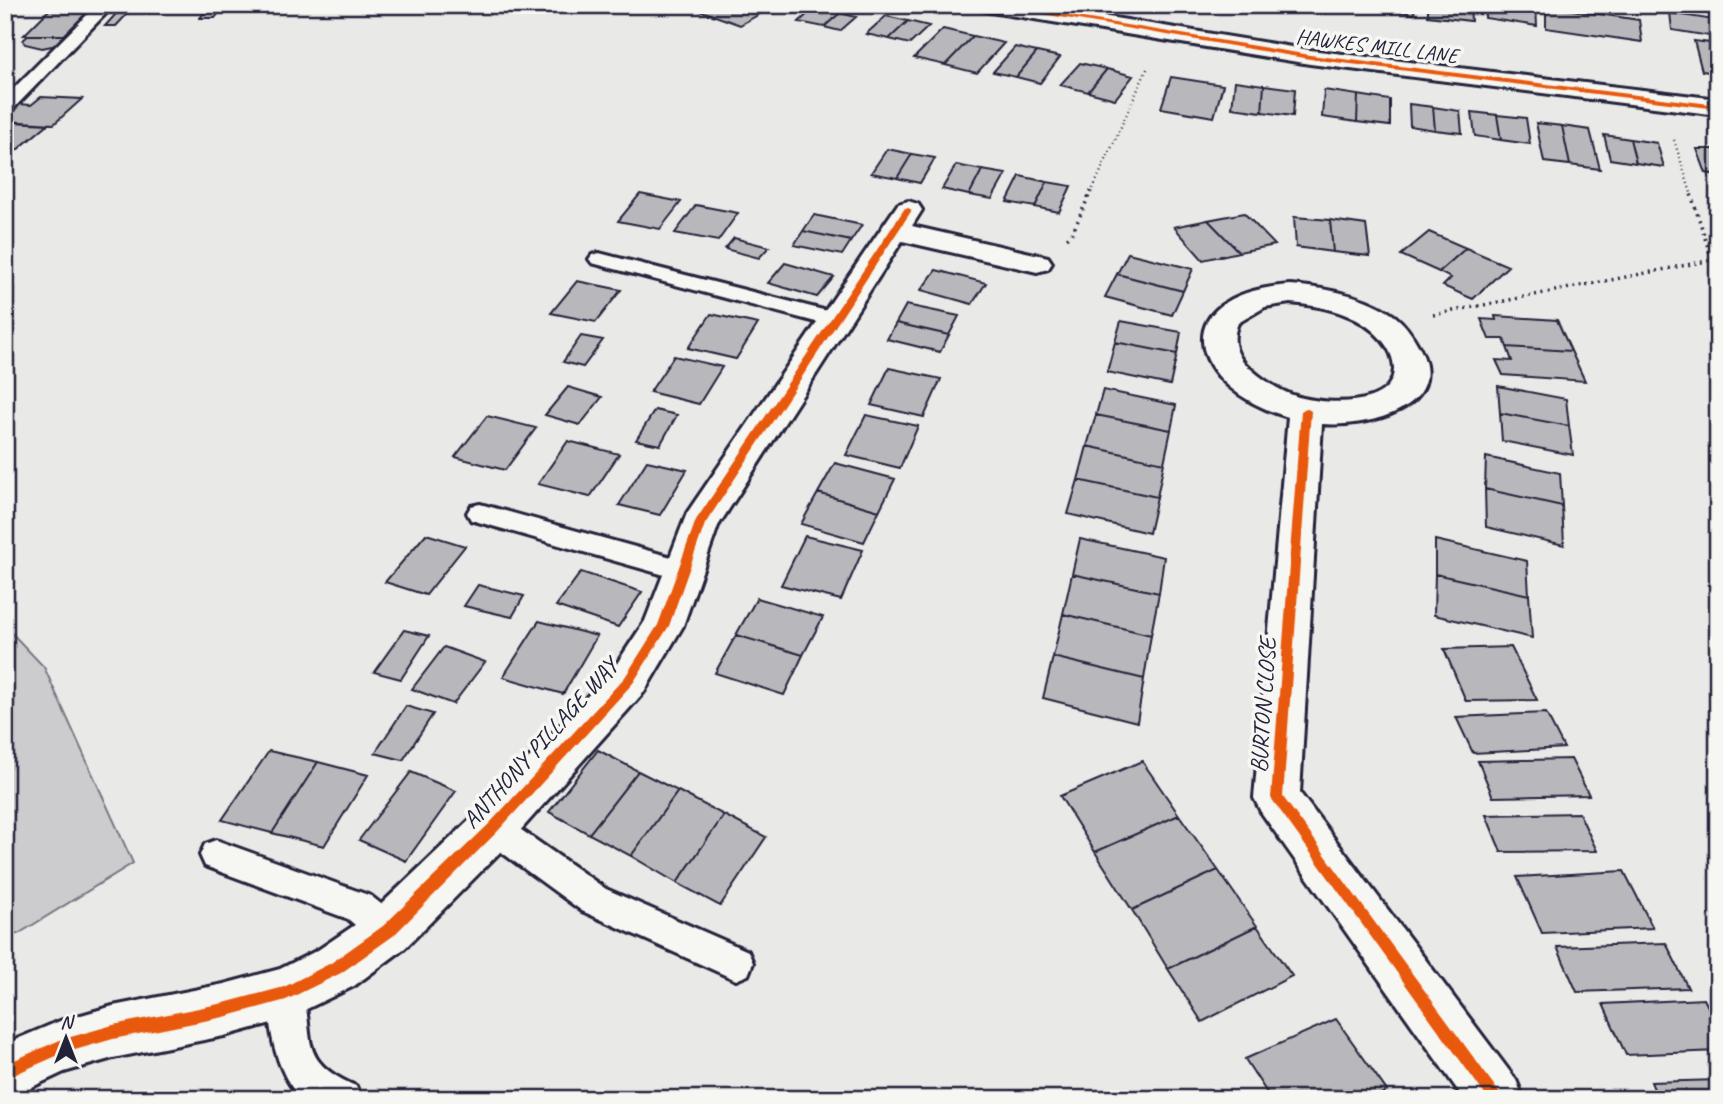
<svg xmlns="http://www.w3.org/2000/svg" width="1723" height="1104" font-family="Caveat,sans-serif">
	<rect width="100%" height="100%" fill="#e9e9e7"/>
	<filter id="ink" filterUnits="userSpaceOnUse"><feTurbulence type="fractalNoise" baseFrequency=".0143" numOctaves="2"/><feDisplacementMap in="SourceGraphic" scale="14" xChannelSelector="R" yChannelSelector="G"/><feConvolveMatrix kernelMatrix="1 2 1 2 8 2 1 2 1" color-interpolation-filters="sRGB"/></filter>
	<g filter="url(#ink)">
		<path fill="#ccccce" stroke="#777784" stroke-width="2" d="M5,626L44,667L133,863L18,934L5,935Z"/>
		<path fill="#b8b8bc" stroke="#22223b" stroke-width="2" d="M59,5H100L72,35H24L50,9H55Z
			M124,5H194L190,9L130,11L116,26H105Z
			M210,5H225L215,18H200Z
			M703,5H776L740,25L696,9Z
			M1354,5H1415L1414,14Z
			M1428,5H1470L1471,21L1428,16Z
			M1485,5H1536L1537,26L1485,18Z
			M1546,6L1639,20L1642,42L1546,28Z
			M815,7L840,13L824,27L799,22Z
			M840,13L856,17L840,31L824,27Z
			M1670,13L1714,20L1716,37L1672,30Z
			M886,16L908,21L889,39L866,34Z
			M908,21L929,26L910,44L889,39Z
			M943,29L973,36L945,65L914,58Z
			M29,35H70L57,45L42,48L25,44L23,40Z
			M973,36L1004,43L977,73L945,65Z
			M1694,41L1718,44V73L1702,71Z
			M1015,47L1037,52L1016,77L993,72Z
			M1037,52L1060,57L1040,83L1016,77Z
			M1080,63L1107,69L1088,92L1060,85Z
			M1107,69L1133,76L1115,99L1088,92Z
			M1171,77L1223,85L1214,117L1161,108Z
			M1235,81L1264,85L1262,112L1232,108Z
			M1264,85L1295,89L1293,116L1262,112Z
			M1324,90L1358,95L1357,122L1322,117Z
			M1358,95L1390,100V126L1357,122Z
			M41,97L82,99L54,124L5,121V116L19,104L31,105Z
			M1409,104L1433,107L1435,130L1410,126Z
			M1433,107L1460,111L1462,133L1435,130Z
			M1472,112L1497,115L1501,140L1475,136Z
			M1497,115L1526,118L1530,144L1501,140Z
			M12,122L48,124L5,160V127Z
			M1536,123L1562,126L1570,165L1544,162Z
			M1562,126L1590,130L1600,169L1570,165Z
			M1604,135L1630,139L1636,163L1610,159Z
			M1630,139L1657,143L1664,167L1636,163Z
			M887,149L912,154L897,178L871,173Z
			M1697,149H1718V175L1706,173Z
			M912,154L935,158L920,183L897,178Z
			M956,165L982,170L969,195L942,189Z
			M982,170L1006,174L992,199L969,195Z
			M1020,176L1047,182L1035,207L1007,202Z
			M1047,182L1071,186L1059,212L1035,207Z
			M640,194L681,202L660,229L618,221Z
			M696,205L738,213L718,241L675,233Z
			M1244,213L1275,245L1239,252L1208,220Z
			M814,215L862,225L851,241L803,231Z
			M1294,217L1330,220L1333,252L1296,247Z
			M1208,220L1239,252L1203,260L1174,227Z
			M1330,220L1366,225L1370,256L1333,252Z
			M803,231L851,241L842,255L794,245Z
			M1429,232L1466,248L1439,272L1401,255Z
			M734,238L769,247L759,258L725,249Z
			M1466,248L1508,266L1473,299L1443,286L1451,278L1439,272Z
			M1128,253L1193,269L1183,291L1117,274Z
			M785,263L834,277L817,297L768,283Z
			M936,270L986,283L972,304L921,290Z
			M1117,274L1183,291L1172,315L1105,297Z
			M577,281L621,290L596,322L551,313Z
			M906,305L959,316L949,335L896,323Z
			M711,314L758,324L736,359L688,348Z
			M1495,316L1557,320L1571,351L1507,347L1504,339H1489L1481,319L1496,320Z
			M1121,321L1181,332L1177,354L1115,342Z
			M896,323L949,335L940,352L887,339Z
			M581,336L603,340L583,367L563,362Z
			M1115,342L1177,354L1170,385L1107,372Z
			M1507,347L1571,351L1585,381L1503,375L1496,360L1512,361Z
			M674,356L722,367L699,404L650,392Z
			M889,368L941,379L924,417L871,405Z
			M1498,386L1566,399L1569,426L1500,413Z
			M568,387L602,397L580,425L545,415Z
			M1103,390L1176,405L1171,430L1096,415Z
			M655,410L677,415L660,445L636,440Z
			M1500,413L1569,426L1573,455L1502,441Z
			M866,415L918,426L900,468L846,455Z
			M1096,415L1171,430L1164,463L1087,446Z
			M487,416L536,428L505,470L455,457Z
			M568,441L619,454L590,497L538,484Z
			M1087,446L1164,463L1157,497L1078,480Z
			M1486,457L1560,473L1562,506L1485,489Z
			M647,461L687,470L660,515L619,505Z
			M835,463L895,479L879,511L818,493Z
			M1078,480L1157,497L1149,533L1068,514Z
			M1485,489L1562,506L1564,545L1486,527Z
			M818,493L879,511L864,542L801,524Z
			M426,534L465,546L426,595L385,582Z
			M805,536L863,550L841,600L781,585Z
			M1080,539L1164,557L1159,593L1072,574Z
			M1435,540L1527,561L1529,595L1435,574Z
			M581,572L642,592L618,627L556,606Z
			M1072,574L1159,593L1151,635L1063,614Z
			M1435,574L1529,595L1532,638L1434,615Z
			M478,585L524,596L512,617L464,606Z
			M757,598L823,617L803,655L736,635Z
			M1063,614L1151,635L1144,679L1053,657Z
			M539,621L597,636L563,694L503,677Z
			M404,630L429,636L401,679L374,672Z
			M736,635L803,655L784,695L715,673Z
			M444,647L485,662L453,704L412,689Z
			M1511,647L1537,700L1466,701L1444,649Z
			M1053,657L1144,679L1137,722L1043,698Z
			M406,706L433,714L403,760L375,753Z
			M1546,713L1564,748L1473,753L1456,717Z
			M598,750L638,771L589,834L549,812Z
			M269,751L318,762L272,833L222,820Z
			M1571,759L1589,795L1493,797L1478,761Z
			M1142,761L1179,815L1095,852L1060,796Z
			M318,762L368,775L324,846L272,833Z
			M638,771L678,791L631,856L589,834Z
			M411,772L456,791L406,861L359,840Z
			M678,791L724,815L677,883L631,856Z
			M1579,813L1597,851L1501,852L1486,815Z
			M724,815L766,837L720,906L677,883Z
			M1179,815L1218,870L1132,910L1095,852Z
			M1218,870L1257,926L1168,969L1132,910Z
			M1624,871L1653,928L1542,933L1517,877Z
			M1257,926L1292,976L1202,1022L1168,969Z
			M1666,943L1688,988L1577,992L1557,947Z
			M1704,999L1718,1026V1051L1626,1055L1603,1004Z
			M1336,1019L1387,1091L1371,1099H1271L1245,1059Z
			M1718,1080V1099H1658L1651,1082Z"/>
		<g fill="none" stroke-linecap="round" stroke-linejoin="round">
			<defs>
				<path id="service" d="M97,5H114L11,111L5,112V97Z
					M599,253L843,315L846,320L843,325L835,327L592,263L589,259L592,255Z
					M480,504L682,560L691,563L695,570L691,577L682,580L471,520L467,513L471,506Z
					M493,814L504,818L606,889L748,951L753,963L748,975L736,980L582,911L482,838L477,828L482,818Z
					M216,840L371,896L400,919L405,931L400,943L388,947L376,943L348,919L205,866L200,855L205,844Z
					M286,976L298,981C320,1032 290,1058 356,1086L361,1099H303C276,1079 261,1010 274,981Z"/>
				<path id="minor" d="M980,5H1035L1310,50L1718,99V115L1310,64L991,12L983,10Z
					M908,201L918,204L922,210L912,226L1048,257L1052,263L1048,269L1037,272L902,241L718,526L683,626L644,692L509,843L405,948L354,986L286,1019L224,1036L113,1058L64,1072L32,1087L24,1094L5,1099V1044L60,1021L113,1006L224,984L280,969L318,950L371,914L477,813L614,668L645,621L687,513L898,204Z
					M1290,285C1326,288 1367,295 1396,317C1406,325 1413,336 1419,347C1453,408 1366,428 1322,424L1300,793L1516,1080L1524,1099H1464L1261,812L1254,798L1288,417C1186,387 1163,294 1290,285ZM1290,303C1323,306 1359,313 1382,340C1389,348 1394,359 1394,369C1393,408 1328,404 1303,398C1284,394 1266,382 1252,370C1237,358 1230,342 1238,323L1265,307Z"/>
			</defs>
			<use href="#service" stroke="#22223b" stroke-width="6"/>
			<use href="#minor" stroke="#22223b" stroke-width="6"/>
			<path stroke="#22223b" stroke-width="2.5" stroke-dasharray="1 3.5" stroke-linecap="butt" d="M1674,140L1691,193
				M1091,193L1148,67"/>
			<path stroke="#22223b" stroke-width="3.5" stroke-dasharray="2 4.5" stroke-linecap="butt" d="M1067,238L1072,234L1091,191
				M1433,315L1712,260L1690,191"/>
			<use href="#service" fill="#f6f6f2" fill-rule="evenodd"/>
			<use href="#minor" fill="#f6f6f2" fill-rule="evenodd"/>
			<defs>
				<path id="cycleway" d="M988,5H1004L1310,55L1718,105V109L1310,59Z
					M905,208H908L912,210L705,524L669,626L633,683L497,832L393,936L341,973L286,1000L224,1017L113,1039L61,1054L18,1073L5,1082V1065L8,1063L60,1040L113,1025L224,1003L284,987L331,963L383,926L489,824L625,677L658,625L696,520Z
					M1306,408L1311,411L1283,797L1504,1099H1488L1271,798L1301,411Z"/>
			</defs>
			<use href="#cycleway" stroke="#f6f6f2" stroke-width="5"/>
			<use href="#cycleway" fill="#e8590c" fill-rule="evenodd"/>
		</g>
	</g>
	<g text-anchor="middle" stroke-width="7" stroke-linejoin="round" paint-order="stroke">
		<g font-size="21" fill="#22223b" stroke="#f6f6f2">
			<text transform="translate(1377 46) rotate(7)" y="7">HAWKES MILL LANE</text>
		</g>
		<g font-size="24" fill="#22223b" stroke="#f6f6f2">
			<text transform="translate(1263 705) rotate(-86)" y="8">BURTON CLOSE</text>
			<text transform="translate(540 743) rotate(-48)" y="8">ANTHONY PILLAGE WAY</text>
		</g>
	</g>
	<rect width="1723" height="1104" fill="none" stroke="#f6f6f2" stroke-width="28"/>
	<rect x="14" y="14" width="1695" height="1076" fill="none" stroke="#22223b" stroke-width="2.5" filter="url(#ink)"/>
	<g transform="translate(66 1038)" stroke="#f6f6f2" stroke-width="5" paint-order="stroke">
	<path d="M0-5L12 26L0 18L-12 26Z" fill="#22223b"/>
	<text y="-10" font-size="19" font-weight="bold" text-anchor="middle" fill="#22223b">N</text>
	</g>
</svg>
